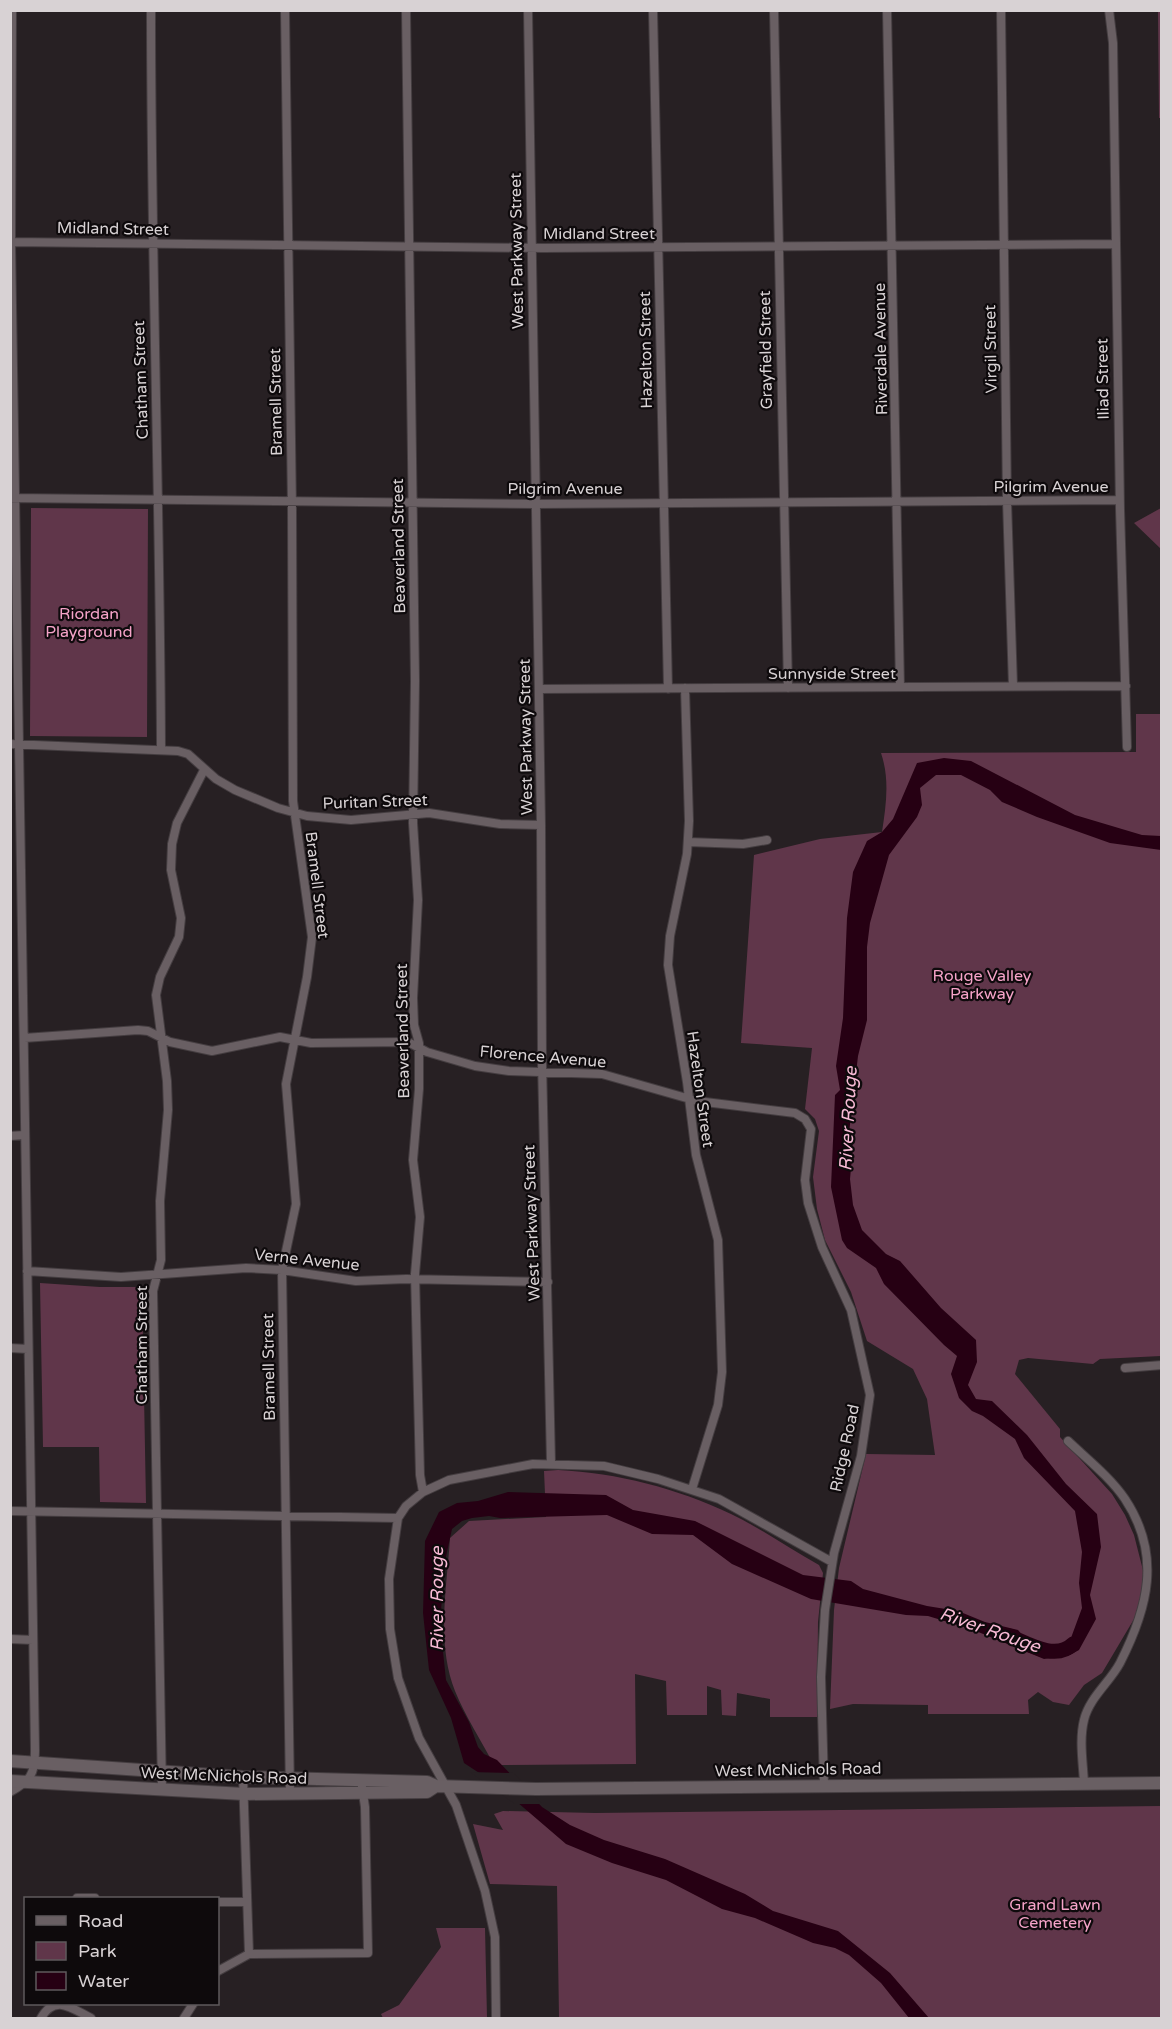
<svg xmlns="http://www.w3.org/2000/svg" width="1172" height="2029" font-family="'Varela Round',sans-serif">
	<rect width="100%" height="100%" fill="#272023"/>
	<path fill="#60364a" d="M1162,11V118H1159L1158,12Z
		M31,508L148,509L147,737L30,736Z
		M1161,508V549L1134,523Z
		M1136,714H1161V1356L1100,1359L1093,1364L1028,1358L1019,1360L1015,1374L1060,1429V1437L1112,1494L1125,1515L1134,1535L1146,1582L1134,1619L1102,1673L1084,1685L1069,1705L1053,1702L1038,1692L1028,1700L1029,1714H928V1705L853,1704L830,1709L834,1610L839,1568L866,1454L935,1455L927,1399L913,1369L867,1341L851,1292L825,1240L817,1209L813,1177L819,1131L815,1119L805,1109L812,1048L741,1043L754,855L820,839L882,832C886,805 890,780 881,753L1136,752Z
		M40,1283L100,1287H142L146,1503L100,1502L99,1447H43Z
		M558,1470C618,1473 676,1488 731,1514C762,1529 790,1549 819,1565L823,1573L818,1622L817,1717H770V1699L737,1693L736,1716L722,1715L721,1690L707,1686V1715H667L666,1681L635,1674L636,1764L494,1765C481,1740 465,1716 455,1691C436,1643 447,1587 450,1538L469,1521L546,1517L544,1471Z
		M1161,1806V2018H559L557,1886L490,1884L473,1824L503,1830L494,1814L503,1811L595,1813Z
		M436,1928H485L487,2018H383L381,2014L399,2005L441,1947Z"/>
	<path fill="#260013" d="M944,758L971,761L1075,815L1142,835L1161,836V850L1110,843L1037,817L1002,802L990,790L961,775H936L920,788L922,805L917,817L889,855L870,923L867,947V1020L858,1056L849,1133L853,1147L850,1179L853,1205L862,1230L886,1254L900,1261L941,1308L976,1340L977,1362L968,1385L976,1399L992,1401L1027,1435L1066,1484L1097,1514L1101,1547L1090,1595L1096,1619L1079,1650L1070,1655L1044,1659L971,1629L928,1616L906,1615L811,1599L732,1564L693,1535L652,1534L607,1515L500,1518L489,1516L472,1518L462,1521L452,1529L445,1561L440,1623L446,1680L469,1722L478,1747L484,1754L497,1760L542,1807L570,1825L604,1840L665,1859L745,1894L773,1911L838,1931L890,1973L929,2018H909L881,1983L849,1955L835,1948L813,1943L755,1918L722,1909L666,1880L612,1863L566,1844L496,1784L464,1763L451,1718L429,1670L423,1613L425,1541L439,1512L457,1503L478,1501L508,1492L606,1495L633,1510L695,1521L803,1575L851,1581L863,1589L927,1606L958,1611L985,1622L1018,1630C1022,1634 1022,1637 1025,1642C1034,1658 1055,1654 1068,1646L1082,1608L1079,1583L1082,1552L1075,1511L1024,1458L1015,1439L983,1416L972,1411L959,1398L951,1374L957,1356L944,1345L884,1284L876,1268L847,1248L842,1240L831,1187L835,1095L840,1090L836,1066L843,1018L847,918L853,872L867,841L882,832L893,819L917,763Z"/>
	<path fill="#272023" d="M470,1772L514,1773L542,1804H515Z"/>
	<g fill="none" stroke-linecap="round" stroke-linejoin="round">
		<path stroke="#260013" stroke-width="15" d="M1009,1636C1028,1644 1056,1661 1073,1644"/>
		<defs>
			<path id="street" d="M151,10C151,257 160,502 161,748
				M285,10L292,509L293,801L312,937L307,977L286,1084L296,1204L282,1270L290,1794
				M406,10L415,681L413,823L418,900L413,998L414,1025L419,1043V1089L413,1160L420,1217L415,1274L420,1475L423,1492
				M528,10L541,825L542,1062L551,1463
				M653,10L668,689
				M774,10L788,688
				M887,10L900,687
				M1001,10L1007,501L1013,686
				M1109,10L1113,43L1120,509L1127,747
				M10,242L543,248L1115,244
				M11,498L535,504L1119,500
				M685,688L689,821L687,854L670,936L668,965L687,1082L696,1155L718,1240L722,1372L718,1405L692,1489
				M539,689L1126,686
				M10,744L178,751L188,754L216,779L235,790L278,808L307,816L351,820L429,813L500,824L541,825
				M688,842L743,844L767,840
				M24,1038L138,1030L148,1031L170,1042L212,1051L280,1037L311,1043L408,1042L427,1052L475,1066L509,1071L602,1074L697,1101L795,1113L805,1119L811,1129L805,1180L808,1203L822,1247L851,1310L870,1395L861,1456L834,1553L825,1610L821,1677L824,1785
				M10,1136L24,1135
				M27,1271L121,1277L246,1268L282,1270L356,1281L406,1279L548,1282
				M10,1348L28,1349
				M1125,1368L1162,1365
				M1068,1441C1087,1459 1110,1477 1125,1499C1162,1555 1148,1608 1120,1663C1110,1682 1089,1698 1084,1720C1079,1740 1083,1763 1084,1783
				M10,1511L398,1518
				M10,1639L33,1640
				M243,1777L249,1954
				M162,1790L153,1291L161,1260L160,1201L168,1110L167,1081L156,995L160,977L179,937L181,918L171,870L172,844L177,823L204,770
				M10,1792C30,1781 35,1775 35,1751L11,242L12,10
				M77,1898H95
				M218,1902H247
				M218,1971L249,1954L368,1953L365,1807L361,1780
				M41,2018C55,1994 71,2008 91,2018
				M184,2018L193,2004
				M496,2018L495,1937L485,1891L456,1805L419,1738L398,1678L390,1629L389,1579L398,1518L406,1506L423,1492L449,1480L533,1464L604,1466L658,1479L719,1499L832,1562"/>
			<path id="secondary" d="M10,1761L243,1777L427,1782L436,1786L536,1789L1162,1783
				M10,1781L244,1794L427,1792L436,1786"/>
		</defs>
		<use href="#street" stroke="#443d40" stroke-width="10"/>
		<use href="#secondary" stroke="#443d40" stroke-width="14"/>
		<use href="#street" stroke="#695f63" stroke-width="8"/>
		<use href="#secondary" stroke="#695f63" stroke-width="12"/>
	</g>
	<g text-anchor="middle" stroke-width="4.5" stroke-linejoin="round" paint-order="stroke">
		<g font-size="16" fill="#d8d2d4" stroke="#0e0a0c">
			<text transform="translate(113 228) rotate(1)" y="6">Midland Street</text>
			<text x="599" y="239">Midland Street</text>
			<text transform="translate(516 251) rotate(-91)" y="6">West Parkway Street</text>
			<text transform="translate(880 349) rotate(-91)" y="6">Riverdale Avenue</text>
			<text transform="translate(990 349) rotate(-91)" y="6">Virgil Street</text>
			<text transform="translate(645 350) rotate(-91)" y="6">Hazelton Street</text>
			<text transform="translate(765 350) rotate(-91)" y="6">Grayfield Street</text>
			<text transform="translate(1102 379) rotate(-91)" y="6">Iliad Street</text>
			<text transform="translate(140 380) rotate(-92)" y="6">Chatham Street</text>
			<text transform="translate(275 402) rotate(-91)" y="6">Bramell Street</text>
			<text x="1051" y="492">Pilgrim Avenue</text>
			<text x="565" y="494">Pilgrim Avenue</text>
			<text transform="translate(398 546) rotate(-91)" y="6">Beaverland Street</text>
			<text x="832" y="679">Sunnyside Street</text>
			<text transform="translate(525 737) rotate(-91)" y="6">West Parkway Street</text>
			<text transform="translate(375 801) rotate(-2)" y="6">Puritan Street</text>
			<text transform="translate(318 885) rotate(83)" y="6">Bramell Street</text>
			<text transform="translate(402 1031) rotate(-91)" y="6">Beaverland Street</text>
			<text transform="translate(543 1056) rotate(5)" y="6">Florence Avenue</text>
			<text transform="translate(701 1089) rotate(82)" y="6">Hazelton Street</text>
			<text transform="translate(531 1223) rotate(-92)" y="6">West Parkway Street</text>
			<text transform="translate(307 1259) rotate(6)" y="6">Verne Avenue</text>
			<text transform="translate(141 1345) rotate(-90)" y="6">Chatham Street</text>
			<text transform="translate(268 1367) rotate(-91)" y="6">Bramell Street</text>
			<text transform="translate(844 1448) rotate(-78)" y="6">Ridge Road</text>
			<text transform="translate(798 1769) rotate(-1)" y="6">West McNichols Road</text>
			<text transform="translate(224 1775) rotate(2)" y="6">West McNichols Road</text>
		</g>
		<g font-size="16" fill="#f5a3c8" stroke="#0e0a0c">
			<text x="89" y="619">Riordan<tspan x="89" dy="18">Playground</tspan></text>
			<text x="982" y="981">Rouge Valley<tspan x="982" dy="18">Parkway</tspan></text>
			<text x="1055" y="1910">Grand Lawn<tspan x="1055" dy="18">Cemetery</tspan></text>
		</g>
		<g font-size="18" font-style="italic" fill="#f8bad5" stroke="#0e0a0c">
			<text transform="translate(848 1119) rotate(-87)" y="6">River Rouge</text>
			<text transform="translate(437 1599) rotate(-90)" y="6">River Rouge</text>
			<text transform="translate(990 1630) rotate(19)" y="6">River Rouge</text>
		</g>
	</g>
	<rect width="1172" height="2029" fill="none" stroke="#d8d2d4" stroke-width="24"/>
	<rect x="24" y="1897" width="195" height="108" fill="#0e0a0c" stroke="#5f5a5c" stroke-width="1.5"/>
	<rect x="36" y="1916" width="30" height="9" fill="#695f63" stroke="#5f5a5c" stroke-width="1.5"/>
	<text x="78" y="1927" font-size="18" fill="#d8d2d4">Road</text>
	<rect x="36" y="1942" width="30" height="18" fill="#60364a" stroke="#5f5a5c" stroke-width="1.5"/>
	<text x="78" y="1957" font-size="18" fill="#d8d2d4">Park</text>
	<rect x="36" y="1972" width="30" height="18" fill="#260013" stroke="#5f5a5c" stroke-width="1.5"/>
	<text x="78" y="1987" font-size="18" fill="#d8d2d4">Water</text>
</svg>
